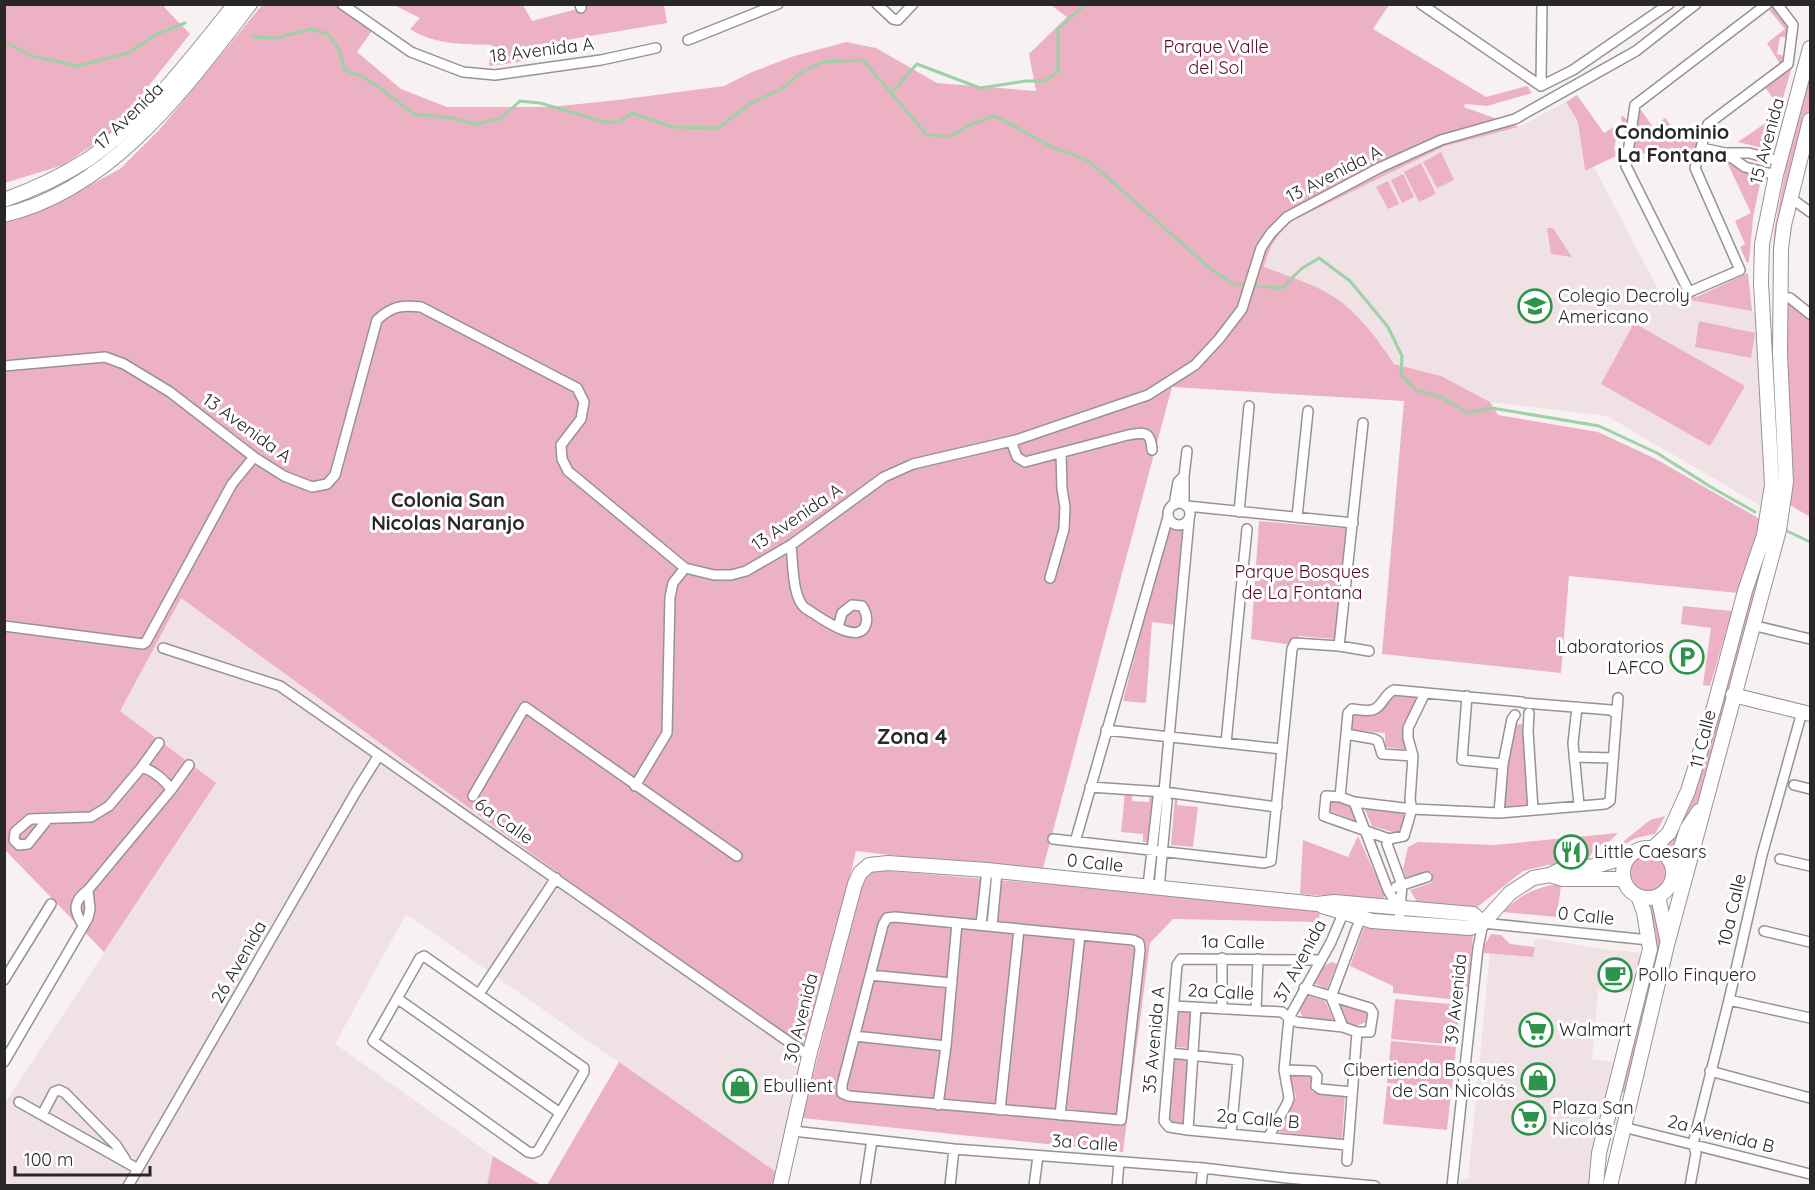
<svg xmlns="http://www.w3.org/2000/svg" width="1815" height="1190" font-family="Quicksand,sans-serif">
	<rect width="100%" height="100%" fill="#f7f1f2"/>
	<path fill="#f0e1e5" d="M1566,102L1578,122L1584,171L1594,167L1661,295L1758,312L1768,483L1761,506L1607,416L1490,402L1441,376L1394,364L1381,343L1264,267L1268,251L1276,236L1292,221L1445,146L1519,127Z
		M181,598L808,1055L776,1172L406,914L335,1044L493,1156L487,1185L5,1186V1103L216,783L120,711Z
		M1537,938L1602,949L1643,953L1632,992L1598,990L1592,1059L1613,1062L1590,1163L1588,1185L1459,1186L1460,1179H1468L1490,954L1533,957L1534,941Z"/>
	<path fill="#edb1c4" d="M5,4L166,5L164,7L190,34L112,132L63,165L5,183Z
		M262,5H335L372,31L357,52L401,89L447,107H551L618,100L724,86L752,72L791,57L846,42L876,48L937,83L1036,91L1029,54L1067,17L1051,5H1389L1373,29L1486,97L1527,86L1532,93L1487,106L1465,104L1464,107L1519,127L1445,146L1292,221C1277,235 1269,246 1264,267C1290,277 1318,285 1340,301C1360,316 1381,343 1394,364L1441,376L1490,402L1498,415L1598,432L1654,458L1760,519L1758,540L1738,593L1569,576L1561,673L1382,654L1404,401L1172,387L1043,868L933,860L856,851L808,1055L181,598L120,711L216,783L104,952L5,850V222L17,220L64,199L120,169L161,128Z
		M394,5H523L532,21L592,5H664L667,23L525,47L526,61L489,66L492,45C464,44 434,45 410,29L420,18Z
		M1774,7L1790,28L1788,37H1780L1777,54L1784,56V62L1780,64L1767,43L1785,29L1769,10Z
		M1792,67L1780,108L1764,86Z
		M1810,70V106L1781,226L1778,272L1773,252L1774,232L1786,167Z
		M1577,95L1604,133L1622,122L1621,117L1623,116L1629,122L1627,128L1618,127L1614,150L1623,151L1621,162L1616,156L1585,171L1578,122L1566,102Z
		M1640,109L1653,127L1665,118L1680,137L1684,135L1688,142L1700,133L1696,150L1663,165L1654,149L1631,159Z
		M1780,113L1770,150L1738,142Z
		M1441,152L1454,180L1437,188L1423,162Z
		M1725,158L1763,170L1753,217L1749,262L1747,263L1740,247L1745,244L1735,221L1751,213Z
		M1421,163L1436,194L1419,202L1404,172Z
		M1403,174L1414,197L1402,203L1391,180Z
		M1388,181L1399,204L1388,209L1376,187Z
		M1547,228H1553L1572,257L1551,254Z
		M1748,273L1752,311L1661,295L1680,284L1686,294L1696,297Z
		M1786,296L1810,316V517L1790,505L1791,483L1782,354Z
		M1699,321L1755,333L1751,358L1695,347Z
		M1634,323L1745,386L1710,446L1601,384Z
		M1259,521L1353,529L1346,640L1299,636L1298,646L1251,639Z
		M1169,524L1176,528L1184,527L1176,625L1152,622L1146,703L1123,701Z
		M1768,547L1701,795L1684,828L1675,854L1667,845L1694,792L1745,614Z
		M1683,606L1732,611L1710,686L1703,685L1711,628L1681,624Z
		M1398,692L1422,693L1405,721L1402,735L1409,750L1385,747V733L1350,730L1352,711L1376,713Z
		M1521,724L1525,727V756L1530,806L1504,808L1507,764L1515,725Z
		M1125,792H1132V801L1149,802L1150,794H1155L1149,842H1143V834L1121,832Z
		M1175,797H1178L1177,805L1198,807L1193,847L1171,845Z
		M1328,801L1352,804L1359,822L1327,810Z
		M1363,805L1406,811L1408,815L1404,828L1396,833L1372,826Z
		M1665,816L1655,834C1645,836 1635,837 1627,843C1616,851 1618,854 1603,858L1650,820Z
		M1618,833L1610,841L1595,847L1586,863L1548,865L1523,871L1476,908L1418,904L1410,890L1431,883L1432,872L1406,877L1403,869L1408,847L1418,842L1494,845Z
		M1358,836L1385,896L1382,899L1300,894L1303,840L1348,857Z
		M1627 873a20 20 0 1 1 40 0a20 20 0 1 1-40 0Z
		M866,869L1320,907L1319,922L1173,919L1150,943L1123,1152L802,1118Z
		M1553,885H1561L1557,917L1503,912C1518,897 1531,889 1553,885Z
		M1653,902L1663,935L1626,1093L1618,1090L1655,950L1656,935L1648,903Z
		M1364,927L1473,935L1468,987L1459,986L1458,1000L1393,993V986L1350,966Z
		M1491,934L1501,935L1510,944L1535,947L1533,957L1484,953V946Z
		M1331,962L1337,964L1327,989L1313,983L1318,970Z
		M1308,996L1325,1001L1333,1018L1332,1021L1304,1017C1296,1011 1302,1002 1308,996Z
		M1395,999L1460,1005L1456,1045L1391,1039Z
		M1341,1003L1368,1012L1369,1021L1356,1026L1346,1022L1337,1005Z
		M1179,1009H1193L1190,1048L1175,1047Z
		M1391,1041L1456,1047L1452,1089L1387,1083Z
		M1173,1055L1190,1056L1184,1124L1165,1122Z
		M619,1062L776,1172L772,1185H547Z
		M1288,1074L1313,1076L1312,1092L1345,1095L1342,1139L1277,1132L1296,1097Z
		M1387,1086L1451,1092L1447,1130L1383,1124Z
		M493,1156L541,1185H487Z"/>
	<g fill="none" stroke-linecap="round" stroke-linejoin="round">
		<path stroke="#9cd2a5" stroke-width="3" d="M253,37L277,38L310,29L328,34L339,50L345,70L361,76L380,88L414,114L452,118L474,124L500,119L520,101L540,103L605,122H619L632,113L672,127L718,128L751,103L781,89L802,72L823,62L863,60L926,134L949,137L970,125L994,116C1014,124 1031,137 1050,146C1063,152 1077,155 1090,162L1212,270L1233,284L1282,288L1301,269L1319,258L1350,281L1388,327L1402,356L1401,375L1416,390L1441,397L1468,413L1492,408L1599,426L1657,453L1711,487L1755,512
			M4,41L31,56L78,66L128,53L157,34L185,23
			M891,93L917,64L980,88L1026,81H1045L1058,71V29L1086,4
			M1785,530L1810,542"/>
		<defs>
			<path id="street" d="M342,4L411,52L463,72L495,75L601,60L656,48
				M580,4L581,8
				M877,4L893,19L898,20L913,4
				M1421,4L1541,86
				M1767,4L1635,105L1626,166L1689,292L1740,270L1695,168L1708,124L1788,64L1793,25L1777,4
				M688,40L778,4
				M1541,86L1573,70L1669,4
				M1541,86L1542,4
				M1702,148L1725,153H1749L1779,161
				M1725,153L1745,167L1776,175
				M1791,198L1810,212
				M1780,297L1790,298L1810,314
				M4,366L105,357L124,364L170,392L254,457L284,476L312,487L327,484L335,475L377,320C392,306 401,305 421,307L577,388L584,402L581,419L561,445L562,459L568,471L685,568L714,575H731L746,571L791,545L884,477L913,464L1016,440L1148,395L1195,365L1219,339L1242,309L1261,248L1271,233L1287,217L1379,168L1441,140L1515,119L1636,51L1696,4
				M1011,441L1017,457L1025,462L1128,435C1144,432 1151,431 1152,450
				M1168 514a11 11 0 1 1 22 0a11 11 0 1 1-22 0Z
				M1184,504V476L1187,451
				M1174,505L1178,482L1184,476
				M1187,506L1353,523
				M1239,512L1249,406
				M1297,517L1308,411
				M791,545C793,561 792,598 805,608C817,615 859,648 866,624C868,617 866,612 862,606L852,605L842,613L838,627
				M1050,578L1064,529L1065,507L1062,489L1061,453
				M1752,625L1810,639
				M4,626L143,644L146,642L232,484L254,457
				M1339,646L1363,423
				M163,648L280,686L809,1056
				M1467,696L1462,760L1503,764
				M1524,703L1611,710L1616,714
				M1577,707L1573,743L1579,805
				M1529,713L1528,731L1533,810
				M1106,730L1282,749
				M1346,734L1374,739L1378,741L1382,754L1413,756
				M1226,743L1247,529
				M1574,757L1613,758
				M141,768L159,743
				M1794,785L1810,789
				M635,786L667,733L670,597L673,583L685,568
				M1090,787L1164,792L1277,807
				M171,790L189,765
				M473,796L525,707L737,856
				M1340,797L1348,713L1352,709C1358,710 1366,711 1372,710C1382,708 1384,694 1394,690L1522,702
				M1354,802L1388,890L1400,909
				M1499,813L1503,764L1512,719L1515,715
				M47,820L28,844L19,845L14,840L15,832L30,819L91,817L109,806L141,768C151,768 166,781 171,790L88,890C73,901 73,910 83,925
				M1053,839L1264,863L1271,861L1292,649L1295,643L1339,646L1369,651
				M1389,839L1324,816L1326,796L1340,797L1354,802L1412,809L1499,813L1605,804L1610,801L1618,698
				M1075,842L1168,517
				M1780,859L1810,866
				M1148,886L1158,798L1164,792
				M1396,887L1427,877
				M1159,888L1167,801L1164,792L1189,520
				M895,917L1133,940L1139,943L1140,950L1121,1120L849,1096L842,1093V1085L883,925L887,918Z
				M1399,923L1402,885L1387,844L1389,839L1404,836L1412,809L1410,800L1413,756L1408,738V728L1425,693
				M981,925L987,870
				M992,926L997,872
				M1764,931L1810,942
				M424,956L584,1068V1072L538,1151L533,1153L528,1152L373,1041L420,958Z
				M1222,958V1009
				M1320,960L1181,959L1177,965L1164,1121L1169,1127L1188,1130L1347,1145
				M870,975L952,983
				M4,980L51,904
				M479,994L556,878
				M398,999L560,1113
				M1729,1000L1810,1018
				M1174,1006L1282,1012L1289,1018L1297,1022L1343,1027L1357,1032H1370L1373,1013L1370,1008L1304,988
				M1256,1010L1258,959
				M1343,1027L1331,997L1362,914
				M855,1036L946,1046
				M1170,1053L1238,1060L1231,1133
				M4,1062L88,918L90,909L88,890
				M1284,1070L1313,1071L1317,1076L1316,1086L1320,1089L1352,1092
				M1710,1071L1810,1098
				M19,1102L138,1169
				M938,1105L946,1046L957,923
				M1000,1110L1019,929
				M42,1115L54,1092L59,1090L65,1093L116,1145L125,1159
				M1060,1115L1080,935
				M1623,1127L1810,1174
				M1188,1130L1196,1007
				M793,1131L954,1149L1203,1168L1287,1178L1375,1186
				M1269,1136L1287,1104L1289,1098L1284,1070L1289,1018L1331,942L1345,909
				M1347,1161L1357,1032
				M128,1186L357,790L379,755
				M865,1186L872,1140
				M950,1186L954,1149
				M1034,1186L1038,1156
				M1117,1186L1119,1162
				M1201,1186L1203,1168
				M1452,1186L1478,948L1483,923L1649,940
				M1690,1186L1696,1153L1693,1144L1729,1000L1762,855L1802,712"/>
			<path id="secondary" d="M4,200C32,190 62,176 87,160C145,120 191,59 235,4
				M4,215C113,189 185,88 250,4
				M1733,695L1810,714
				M1623 873a25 25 0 1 1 50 0a25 25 0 1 1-50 0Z
				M1653,848L1669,833L1688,791L1713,711L1745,591L1764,535L1772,485L1761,283L1762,244L1776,175L1810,48
				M1673,872L1687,829L1699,811
				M1550,875L1563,879H1623
				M1658,896L1667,939
				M1322,906L1372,921L1470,928L1483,923L1510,893L1533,878L1550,875L1562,869L1596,866L1629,856
				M780,1186L809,1056L855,884L860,873L869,865L888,863L987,870L1317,904L1334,902L1473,914L1483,923
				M1596,1186L1599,1153L1650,949L1644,912L1638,896
				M1610,1186L1667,945L1779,530L1786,482L1780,354L1781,249L1784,225L1810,120"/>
		</defs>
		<use href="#street" stroke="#979293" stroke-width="12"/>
		<use href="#secondary" stroke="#979293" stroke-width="16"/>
		<use href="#street" stroke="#fff" stroke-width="9"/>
		<use href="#secondary" stroke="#fff" stroke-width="14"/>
	</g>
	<defs>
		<symbol id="school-ring" viewBox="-11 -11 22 22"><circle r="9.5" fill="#fff" stroke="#2d944b" stroke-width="1.5"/><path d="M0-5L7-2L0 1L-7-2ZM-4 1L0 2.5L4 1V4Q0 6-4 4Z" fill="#2d944b"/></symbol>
		<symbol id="parking-ring" viewBox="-11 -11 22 22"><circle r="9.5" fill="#fff" stroke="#2d944b" stroke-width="1.5"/><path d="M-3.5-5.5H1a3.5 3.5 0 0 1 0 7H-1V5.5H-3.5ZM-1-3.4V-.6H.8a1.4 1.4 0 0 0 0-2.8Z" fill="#2d944b"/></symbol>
		<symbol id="restaurant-ring" viewBox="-11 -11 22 22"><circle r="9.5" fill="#fff" stroke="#2d944b" stroke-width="1.5"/><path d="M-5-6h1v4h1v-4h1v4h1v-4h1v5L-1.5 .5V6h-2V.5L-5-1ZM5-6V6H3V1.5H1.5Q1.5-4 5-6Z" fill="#2d944b"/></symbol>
		<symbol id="cafe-ring" viewBox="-11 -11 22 22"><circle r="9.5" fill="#fff" stroke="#2d944b" stroke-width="1.5"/><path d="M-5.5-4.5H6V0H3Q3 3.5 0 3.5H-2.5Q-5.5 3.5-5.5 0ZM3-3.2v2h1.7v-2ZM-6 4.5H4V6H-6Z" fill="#2d944b"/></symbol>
		<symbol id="supermarket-ring" viewBox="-11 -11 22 22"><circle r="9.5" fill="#fff" stroke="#2d944b" stroke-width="1.5"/><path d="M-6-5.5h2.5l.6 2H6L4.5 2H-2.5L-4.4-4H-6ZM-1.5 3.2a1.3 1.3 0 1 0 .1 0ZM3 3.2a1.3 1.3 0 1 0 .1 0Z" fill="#2d944b"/></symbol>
		<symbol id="shop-ring" viewBox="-11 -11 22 22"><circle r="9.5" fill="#fff" stroke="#2d944b" stroke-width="1.5"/><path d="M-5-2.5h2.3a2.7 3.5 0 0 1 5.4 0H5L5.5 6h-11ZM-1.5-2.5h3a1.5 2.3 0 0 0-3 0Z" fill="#2d944b"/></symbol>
	</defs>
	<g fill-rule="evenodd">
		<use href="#school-ring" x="1516" y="287" width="38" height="38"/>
		<use href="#parking-ring" x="1668" y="638" width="38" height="38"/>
		<use href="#restaurant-ring" x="1552" y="833" width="38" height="38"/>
		<use href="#cafe-ring" x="1596" y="956" width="38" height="38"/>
		<use href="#supermarket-ring" x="1517" y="1011" width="38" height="38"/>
		<use href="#shop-ring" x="1519" y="1061" width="38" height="38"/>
		<use href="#shop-ring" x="721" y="1067" width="38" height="38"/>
		<use href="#supermarket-ring" x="1510" y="1099" width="38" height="38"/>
	</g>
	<g text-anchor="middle" stroke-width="6" stroke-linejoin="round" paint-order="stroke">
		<g font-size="18" fill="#5a0a30" stroke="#fff">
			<text x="1216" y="53">Parque Valle<tspan x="1216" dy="21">del Sol</tspan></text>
			<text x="1302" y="578">Parque Bosques<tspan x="1302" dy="21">de La Fontana</tspan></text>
		</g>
		<g font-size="18" fill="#292728" stroke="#fff">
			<text transform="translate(542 50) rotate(-7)" y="6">18 Avenida A</text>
			<text transform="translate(129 116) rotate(-44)" y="6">17 Avenida</text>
			<text transform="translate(1767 141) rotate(-75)" y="6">15 Avenida</text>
			<text transform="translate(1334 174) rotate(-27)" y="6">13 Avenida A</text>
			<text transform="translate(247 428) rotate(36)" y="6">13 Avenida A</text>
			<text transform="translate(797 517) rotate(-34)" y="6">13 Avenida A</text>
			<text transform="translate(1703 739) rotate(-76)" y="6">11 Calle</text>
			<text transform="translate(504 821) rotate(35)" y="6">6a Calle</text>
			<text transform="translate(1095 863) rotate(6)" y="6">0 Calle</text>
			<text transform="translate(1732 910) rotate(-77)" y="6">10a Calle</text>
			<text transform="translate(1586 916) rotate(6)" y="6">0 Calle</text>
			<text transform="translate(1233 942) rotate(1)" y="6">1a Calle</text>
			<text transform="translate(1300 961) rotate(-62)" y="6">37 Avenida</text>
			<text transform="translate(239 962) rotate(-60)" y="6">26 Avenida</text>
			<text transform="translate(1221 992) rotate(3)" y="6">2a Calle</text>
			<text transform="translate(1456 999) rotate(-84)" y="6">39 Avenida</text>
			<text transform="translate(801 1018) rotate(-76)" y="6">30 Avenida</text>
			<text transform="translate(1154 1040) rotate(-85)" y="6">35 Avenida A</text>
			<text transform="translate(1258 1119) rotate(5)" y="6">2a Calle B</text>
			<text transform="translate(1721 1134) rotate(14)" y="6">2a Avenida B</text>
			<text transform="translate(1085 1143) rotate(4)" y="6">3a Calle</text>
		</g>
		<g font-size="18" fill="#292728" stroke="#fff" text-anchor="start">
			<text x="1558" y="302">Colegio Decroly<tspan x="1558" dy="21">Americano</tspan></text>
			<text x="1664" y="653" text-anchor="end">Laboratorios<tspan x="1664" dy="21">LAFCO</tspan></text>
			<text x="1594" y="858">Little Caesars</text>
			<text x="1638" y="981">Pollo Finquero</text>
			<text x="1559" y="1036">Walmart</text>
			<text x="1515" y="1076" text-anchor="end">Cibertienda Bosques<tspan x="1515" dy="21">de San Nicolás</tspan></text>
			<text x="763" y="1092">Ebullient</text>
			<text x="1552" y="1114">Plaza San<tspan x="1552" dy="21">Nicolás</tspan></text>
		</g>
		<g font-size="20" font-weight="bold" fill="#292728" stroke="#fff">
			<text x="1672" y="139">Condominio<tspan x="1672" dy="23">La Fontana</tspan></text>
			<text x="448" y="507">Colonia San<tspan x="448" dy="23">Nicolas Naranjo</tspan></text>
		</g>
		<g font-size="21" font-weight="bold" fill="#292728" stroke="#fff">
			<text x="912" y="744">Zona 4</text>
		</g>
	</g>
	<rect width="1815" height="1190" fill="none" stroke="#292728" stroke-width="12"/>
	<path d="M15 1166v9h135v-9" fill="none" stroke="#292728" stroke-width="3"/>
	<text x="24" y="1166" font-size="18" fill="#292728" stroke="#ffffff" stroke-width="4.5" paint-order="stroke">100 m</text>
</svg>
